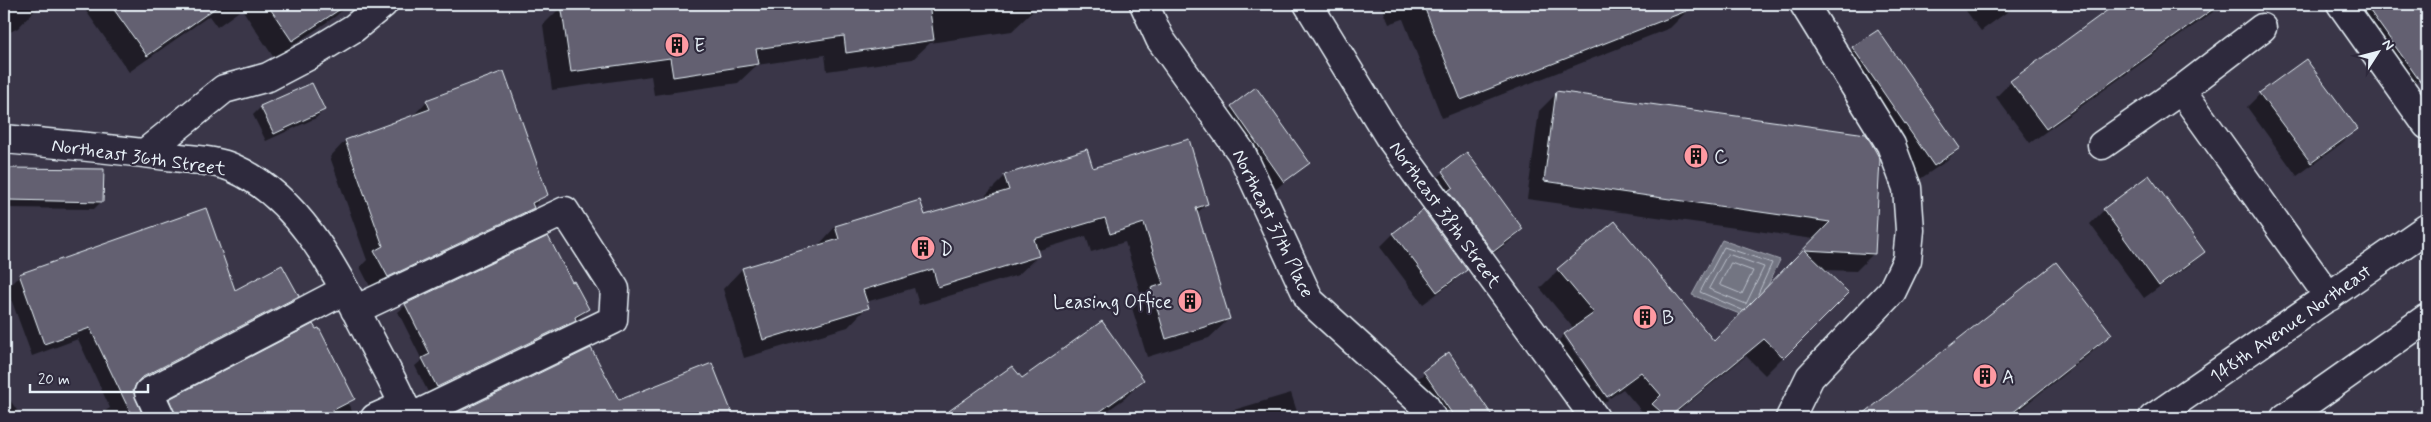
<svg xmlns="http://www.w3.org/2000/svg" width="2431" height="422" font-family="Mynerve,sans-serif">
	<rect width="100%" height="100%" fill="#3a3648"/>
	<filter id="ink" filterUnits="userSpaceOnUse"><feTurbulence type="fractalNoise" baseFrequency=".02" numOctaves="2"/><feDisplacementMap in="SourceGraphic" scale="10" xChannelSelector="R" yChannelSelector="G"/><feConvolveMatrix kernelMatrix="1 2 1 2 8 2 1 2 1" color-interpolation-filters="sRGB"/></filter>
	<g filter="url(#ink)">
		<path fill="#464354" d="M2427,402V418H2404Z"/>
		<path fill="#737482" stroke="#a2a6b1" d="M1722,240L1780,260L1752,319L1692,295Z"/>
		<path fill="#0007" d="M4,4H35L37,8L18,28L4,35Z
			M94,4H348L336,16L274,58L242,9L217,27L209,16L129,72L86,11Z
			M577,4H664L665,8L694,4H1030L1032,12L1012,31L930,43L913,59L827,71L825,55L757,65L738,83L654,95L651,76L552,90L543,25L562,6Z
			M1381,4H1687L1689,9L1670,28L1442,118L1403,19L1389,24Z
			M1961,4H2018L1981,31Z
			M2120,4H2224L2030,143L1996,97L2011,82Z
			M2342,4H2427V74L2404,91Z
			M1853,48L1959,148L1945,162L1920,179L1840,62Z
			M1255,89L1308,162L1276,189L1224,114Z
			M1557,93L1865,136L1874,253L1856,271L1823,270L1847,293L1765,375L1746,356L1670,418H1639L1644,414L1623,389L1610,398L1567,337H1564L1608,400L1589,414L1546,353L1564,335L1574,329L1540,288L1558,270L1713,343L1814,239L1527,199L1539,111Z
			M2260,94L2356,129L2342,143L2297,176L2247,107Z
			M427,101L546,194L517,223L373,292L360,267L367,260L330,157L345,141L412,117Z
			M261,107L324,110L316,118L266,141L253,115Z
			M1466,154L1522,229L1508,243L1479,264L1429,185Z
			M8,169L102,201L94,209L4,208V174Z
			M1092,169L1207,204L1196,214L1229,319L1209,338L1147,357L1132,308L1142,298L1125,242L1091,252L1086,236L1036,251L1038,256L1018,275L919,305L914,288L866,302L867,307L848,327L744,358L723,289L742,269L817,247L835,227L924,217L987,198L986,195L1005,176Z
			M2149,177L2203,252L2190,265L2144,298L2090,224L2104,210Z
			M1394,233L1466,270L1452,283L1423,304L1380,247Z
			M2056,264L2111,334L2091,353L2009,418H1860Z
			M20,275L234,292L297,296L285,309L133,387V398L143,418H94L110,408L78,339L32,356L7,288Z
			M571,284L588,309L567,328L429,394L415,366L422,360L398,312L406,305Z
			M590,350L618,402L712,365L733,418H453L457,414Z
			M1449,354L1492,418H1443L1416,380Z
			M1012,367L1021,380H1143L1124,399L1097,418H941Z
			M4,391L22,418H4Z
			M1291,393L1299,418H1207Z
			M353,399L348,404L356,418H160L158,412L170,400Z"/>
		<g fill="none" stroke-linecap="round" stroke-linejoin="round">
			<path stroke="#b9bfc9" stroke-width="1" d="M1728,254L1764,267L1746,304L1709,289Z
				M1731,263L1753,271L1742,294L1720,285Z
				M1742,310L1700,292L1724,247L1772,263L1758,294"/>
		</g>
		<path fill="#636171" stroke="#e8f1f8" d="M110,4H221L147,56Z
			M267,4H348L292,41Z
			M561,4H929L934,40L846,53L844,36L756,49L759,64L673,77L670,58L571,72Z
			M1423,4H1699V6L1461,100Z
			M2116,4H2220L2046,129L2010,81Z
			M2365,4H2427V91Z
			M1878,30L1960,148L1934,166L1852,47Z
			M2306,59L2358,129L2311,163L2259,93Z
			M504,71L548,195L532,203L534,208L388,277L374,251L383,246L345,140L430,109L426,100Z
			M312,83L325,110L274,134L260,106Z
			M1256,87L1310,163L1284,182L1231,106Z
			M1556,91L1866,134L1880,159L1875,254L1805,250L1849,293L1784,358L1764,339L1668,418L1652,404L1661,395L1641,372L1607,397L1564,334L1594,313L1557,269L1615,221L1714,341L1830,222L1544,181Z
			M1189,139L1208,204L1196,208L1230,319L1166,339L1151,288L1163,284L1144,223L1110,234L1105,218L1034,239L1039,256L938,287L933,269L863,290L869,308L763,340L742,268L839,239L835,226L920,200L925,215L1009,190L1004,175L1087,149L1093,168Z
			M1467,152L1523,229L1493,252L1448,191L1453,187L1442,171Z
			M8,168L104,169L103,202L7,200Z
			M2149,175L2205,252L2159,286L2103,209Z
			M206,208L235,290L282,265L299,296L141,378L136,384L133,391L144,418H133L90,328L44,344L19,274Z
			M1423,210L1467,270L1437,292L1393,233Z
			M548,236L572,282L574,281L589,309L575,317L576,320L437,387L422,358L430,354L405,304Z
			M2056,262L2112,334L2006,418H1858Z
			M1102,321L1144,380L1091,418H939L1012,366L1022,378Z
			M313,324L316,329L319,328L355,399L318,418H176L169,399Z
			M591,348L619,400L712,363L734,418H460L457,413Z
			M1449,352L1494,418H1455L1423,371Z"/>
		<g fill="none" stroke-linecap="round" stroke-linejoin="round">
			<defs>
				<path id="minor" d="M1144,4L1160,39L1241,152L1310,301L1425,406L1432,418
					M1308,4L1388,135L1595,418
					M2341,4L2427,125
					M2181,90L2262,28
					M4,139C60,144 117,149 174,157C193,160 216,160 233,168C303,199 338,277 371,340C384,366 399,391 409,418
					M2102,145L2181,90L2329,297
					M145,153L224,89L268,77L308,56L354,28L383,4
					M355,310L565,211L615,289L613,320L410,418
					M161,418L149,392L345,290
					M375,418L404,405
					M1790,418L1810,377L1892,291L1907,260L1910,230L1907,188L1891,145L1804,4"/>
				<path id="major" d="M2153,418L2427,228
					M2285,418L2427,318"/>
			</defs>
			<use href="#minor" stroke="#e8f1f8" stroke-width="31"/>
			<use href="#major" stroke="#e8f1f8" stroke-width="31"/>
			<use href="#minor" stroke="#2f2a3d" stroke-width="28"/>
			<use href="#major" stroke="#2f2a3d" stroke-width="28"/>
		</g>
	</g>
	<defs>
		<symbol id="building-disc" viewBox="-11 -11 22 22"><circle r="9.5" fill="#ff9aa2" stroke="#2f2a3d"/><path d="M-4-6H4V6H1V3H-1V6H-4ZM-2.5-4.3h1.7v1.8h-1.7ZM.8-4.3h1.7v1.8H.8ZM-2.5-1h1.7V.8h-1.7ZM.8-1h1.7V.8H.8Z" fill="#111"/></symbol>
	</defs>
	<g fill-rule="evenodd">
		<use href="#building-disc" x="663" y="31" width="28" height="28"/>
		<use href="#building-disc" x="1682" y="142" width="28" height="28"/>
		<use href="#building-disc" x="909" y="234" width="28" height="28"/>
		<use href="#building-disc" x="1176" y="287" width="28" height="28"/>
		<use href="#building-disc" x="1631" y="303" width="28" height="28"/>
		<use href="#building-disc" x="1971" y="362" width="28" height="28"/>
	</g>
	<g text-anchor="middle" stroke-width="4.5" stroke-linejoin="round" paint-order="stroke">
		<g font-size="19" fill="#e8f1f8" stroke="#2f2a3d" text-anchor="start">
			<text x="694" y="52">E</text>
			<text x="1714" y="163">C</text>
			<text x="940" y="255">D</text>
			<text x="1172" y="308" text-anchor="end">Leasing Office</text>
			<text x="1662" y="324">B</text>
			<text x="2002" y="383">A</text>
		</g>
		<g font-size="19" fill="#e8f1f8" stroke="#2f2a3d">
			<text transform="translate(139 156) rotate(8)" y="7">Northeast 36th Street</text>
			<text transform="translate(1446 214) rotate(54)" y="7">Northeast 38th Street</text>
			<text transform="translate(1274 223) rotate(64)" y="7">Northeast 37th Place</text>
			<text transform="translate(2290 323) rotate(-35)" y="7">148th Avenue Northeast</text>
		</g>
	</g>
	<rect width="2431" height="422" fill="none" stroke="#2f2a3d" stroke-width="20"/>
	<rect x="10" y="10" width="2411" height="402" fill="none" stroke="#e8f1f8" stroke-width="2" filter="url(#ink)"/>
	<g transform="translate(2378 52) rotate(54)" stroke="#2f2a3d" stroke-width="4" paint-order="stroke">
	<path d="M0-4L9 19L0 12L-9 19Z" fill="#e8f1f8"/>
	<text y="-8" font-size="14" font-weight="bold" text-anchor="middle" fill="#e8f1f8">N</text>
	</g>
	<path d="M30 384v8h118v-8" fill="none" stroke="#e8f1f8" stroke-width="2.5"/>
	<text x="38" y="384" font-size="15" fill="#e8f1f8" stroke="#2f2a3d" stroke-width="4" paint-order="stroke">20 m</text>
</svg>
